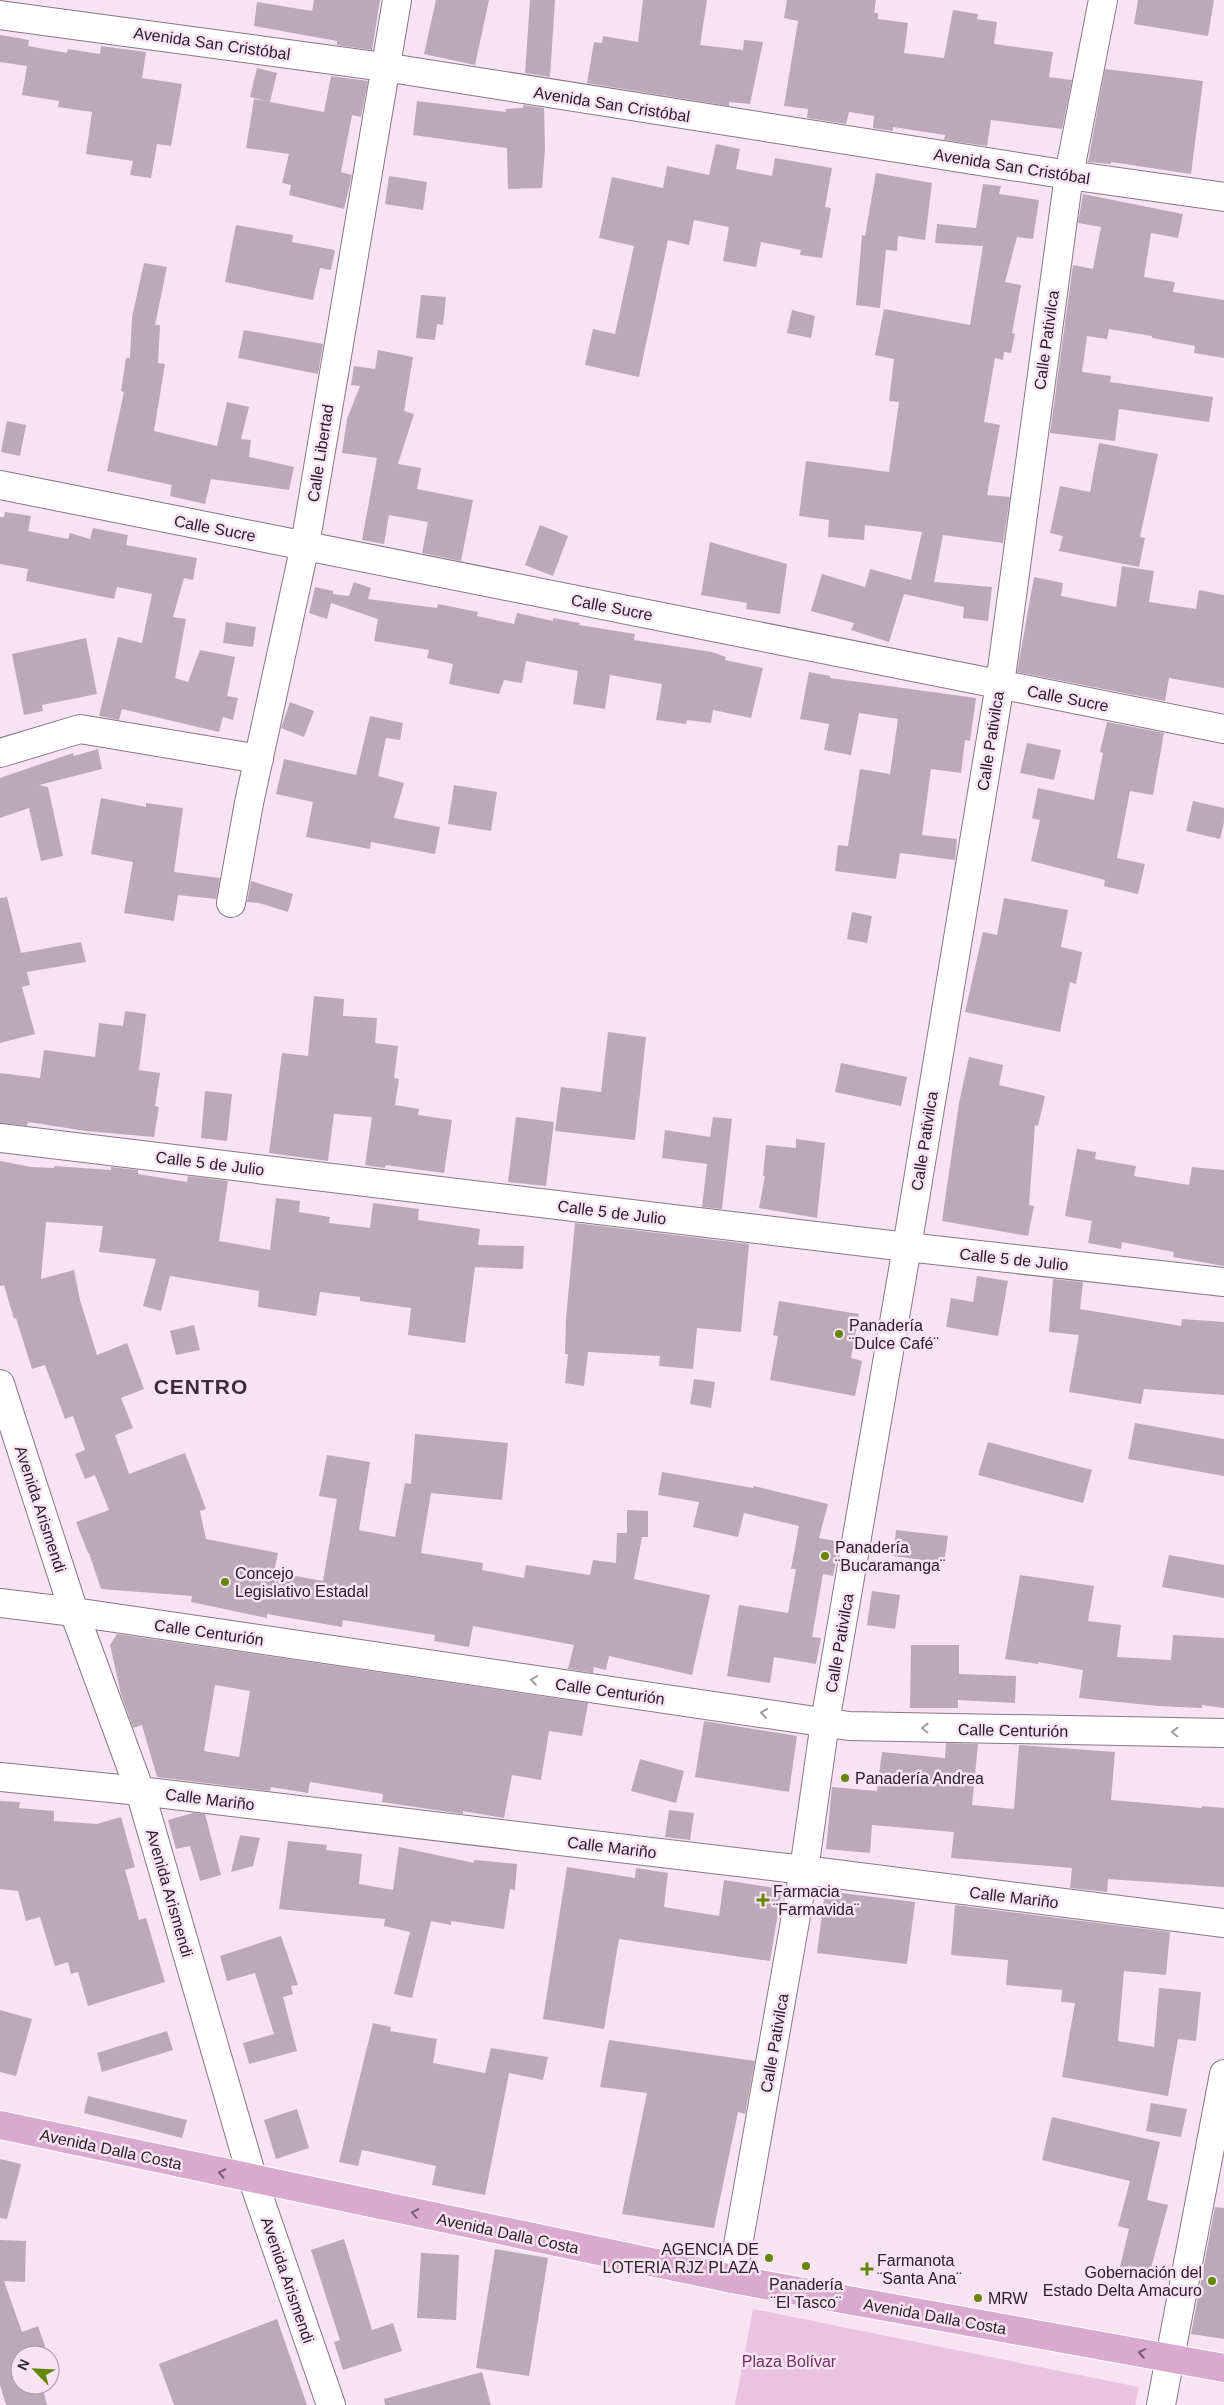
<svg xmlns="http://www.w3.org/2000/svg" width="1224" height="2405" font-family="Arial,sans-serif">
	<rect width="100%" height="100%" fill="#f7e3f1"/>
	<path fill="#eac3e0" d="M753,2309L1139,2387L1135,2405H735Z"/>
	<path fill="#bca9b7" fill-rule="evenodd" d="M314,0H380L372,50L337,45V41L254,26L257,2L312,11Z
		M436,0H489L475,65L424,54Z
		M530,0H555L550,77L525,73Z
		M643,0H707L700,45L743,50L744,40L763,42L750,104L729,102V106L587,83L594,42L602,43L603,36L638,42Z
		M787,0H876L874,13H878V19L908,23L904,53L944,58L953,10L978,14L977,19L997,22L994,44L1053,52L1049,77L1072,80L1062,129L991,120L987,146L944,140L945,135L893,127V131L873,128L874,116L849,112L846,124L807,118L808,109L784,106L798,21L784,18Z
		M1138,0H1214L1208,36L1134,24Z
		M0,35L29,40L28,46L67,53L68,49L100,54L101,46L146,52L142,78L182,84L171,146L157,144L151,178L130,175L133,161L86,154L92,112L58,107L59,101L22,95L27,66L0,62Z
		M257,68L277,73L270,102L324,112L331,76L368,81L361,117L352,115L341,172L352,175L344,209L289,195L291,185L282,183L289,154L246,148L254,99L270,102L250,97Z
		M1105,69L1203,81L1191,174L1111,162V164L1088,162Z
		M417,101L506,112L505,109L523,108V105L544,108L545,149L542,188L508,189L507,148L413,135Z
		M716,144L740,149L736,169L772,176L775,158L832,168L825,207L831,208L822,258L800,255L801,250L761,242L756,267L723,261L729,227L694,220L689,245L668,240L639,377L585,365L593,329L615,334L634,246L599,238L612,177L663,188L667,166L709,175Z
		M876,173L932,183L925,240L898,236L897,251L886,250L880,308L856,305L862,235L865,236Z
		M389,176L427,182L423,210L385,204Z
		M983,184L1001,186L999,194L1039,200L1033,239L1017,237L1005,282L1021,285L1012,333L1015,334L1011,353L1004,352L1003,360L995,358L984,422L1000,425L987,495L1010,497L1003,543L943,535L934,582L992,587L988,621L963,618L964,607L904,594L889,642L851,630L854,623L811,611L822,574L865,587L870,569L911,580L922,532L865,525L864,540L828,537L829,520L799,516L806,461L889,472L899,402L889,401L894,359L875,355L884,309L970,325L983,246L935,243L937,224L976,228Z
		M1083,194L1183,214L1178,238L1151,233L1144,277L1175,282L1173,292L1224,300V358L1194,353L1195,346L1152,338V336L1109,329L1107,339L1087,336L1082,372L1111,376L1110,382L1213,397L1209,422L1119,409L1115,441L1050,433L1073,265L1093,269L1101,227L1078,223Z
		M236,225L293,235L292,242L335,250L331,270L320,268L313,300L225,282Z
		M144,263L167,267L155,325H160L158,363L165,364L154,431L217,446L227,402L249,407L241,439L251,440L249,457L294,467L289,490L211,479L205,504L170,496L172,485L107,471L124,392L121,391L126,358H130L132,317Z
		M421,295L446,297L443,325L437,324L435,340L416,338Z
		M792,310L815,316L811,338L787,333Z
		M244,330L323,344L318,374L238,358Z
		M378,350L413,357L404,411L414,414L398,464L421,468L417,489L473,500L461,561L422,553L428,522L389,515L384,544L362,540L377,458L342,453L347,419L360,386L351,385L354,366L375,369Z
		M7,421L26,425L20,456L1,452Z
		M1099,443L1158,454L1140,537L1145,538L1139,567L1059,551L1063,536L1050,533L1060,486L1090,492Z
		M5,512L31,516L28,531L68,539L70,533L90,539L93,528L128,535L126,545L197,558L193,580L184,578L173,617L186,619L175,678L188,682L200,650L235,657L227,696L238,698L233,720L223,717L219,732L122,709L119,720L99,716L118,637L142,643L152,594L117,587L114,599L26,581L28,569L0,564V517H4Z
		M540,525L568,536L553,576L525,565Z
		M710,542L787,564L780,614L746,609L747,603L701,595Z
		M1122,566L1154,571L1149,602L1196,609L1199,590L1224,595V688L1169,678L1165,701L1017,672L1034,577L1063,583L1061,596L1116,607Z
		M354,582L371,588L368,599L437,608L438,604L478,612L477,616L514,624L517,613L553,621V618L580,623L579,625L635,634L634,640L712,652L726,657L725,660L763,668L751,718L713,710L711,723L687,720L686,724L656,720L662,684L610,675L605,709L573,704L578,671L526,661L522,683L504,680L499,694L449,684L453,664L427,658L429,650L374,641L378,619L331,603L327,619L309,613L315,587L333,591V594L349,596Z
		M226,622L256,627L253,647L223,643Z
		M86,638L97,694L42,705L43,711L24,715L12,654Z
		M809,672L830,676V678L976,698L970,741L965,740L961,773L931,769L922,835L957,839L955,860L900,853L896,879L835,871L838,845L848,846L860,769L890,774L898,719L859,713L851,755L824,750L829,724L800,719Z
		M290,702L314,711L304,737L281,728Z
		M370,716L403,723L400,740L386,738L378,776L404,783L394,818L440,827L435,854L371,842L370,849L306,837L313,802L276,794L284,759L356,775Z
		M1107,722L1164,733L1153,795L1130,791L1117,858L1145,864L1138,894L1104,886L1105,880L1031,861L1040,820L1032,818L1038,788L1094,800L1103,753L1100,752Z
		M1027,743L1061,750L1054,780L1020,773Z
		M98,749L102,769L39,785L48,787L63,856L41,861L29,808L0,818V778L73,753L74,756Z
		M454,785L497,792L491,831L448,824Z
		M101,798L146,807V803L183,808L174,872L220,878L216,899L178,895L174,921L124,913L133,862L91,854Z
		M1193,801L1224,808V822L1220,839L1186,831Z
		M251,881L293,894L288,912L259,903L247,902Z
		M7,897L21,953L81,942L86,962L27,972L30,985L22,987L35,1034L0,1043V898Z
		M1004,898L1068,910L1061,947L1082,952L1076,984L1070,982L1060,1032L965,1012L983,932L997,935Z
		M852,912L872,916L867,943L847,939Z
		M314,996L344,999L343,1016L377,1018L375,1043L398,1046L394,1078L399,1079L395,1105L419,1109L418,1115L452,1120L444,1173L386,1165L385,1168L365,1165L372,1117L334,1114L328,1161L269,1153L282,1053L308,1056Z
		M125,1011L146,1014L139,1070L160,1073L155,1106L159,1107L154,1137L86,1131L28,1122L27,1126L0,1123V1073L40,1078L44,1050L95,1057L99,1023L123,1026Z
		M608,1032L646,1037L635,1140L555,1131L561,1087L601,1092Z
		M969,1057L1003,1065L999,1085L1045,1096L1038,1126L1035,1125L1029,1205L1034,1206L1028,1236L942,1221L959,1103Z
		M841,1063L907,1077L901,1106L835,1092Z
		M205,1091L232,1094L227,1141L201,1138Z
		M516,1117L554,1122L546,1186L508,1182Z
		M713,1117L732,1119L722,1209L702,1207L707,1164L662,1158L665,1130L710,1137Z
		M796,1139L825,1143L817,1218L759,1208L765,1176H763L766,1145L796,1148Z
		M1077,1149L1096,1152L1095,1159L1136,1166L1134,1176L1189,1185L1192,1167L1224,1170V1266L1173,1257L1174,1252L1122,1242L1121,1249L1088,1243L1092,1221L1065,1216Z
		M0,1161L31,1167L54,1168V1166L111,1170V1167L138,1170V1174L187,1182L188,1176L228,1181L219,1241L270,1250L276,1198L300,1201L299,1212L330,1217L329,1223L370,1228L373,1203L419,1209L418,1220L480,1229L478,1245L524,1246L523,1269L475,1267L465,1343L408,1335L411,1308L360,1301V1297L320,1292L316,1316L258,1307L259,1291L170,1276L161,1311L143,1306L156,1259L99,1252L103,1226L46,1222L41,1279L74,1270L80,1300L97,1355L127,1343L144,1389L121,1398L133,1428L115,1435L129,1474L185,1453L206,1509L200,1511L206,1539L278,1553L274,1572L323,1581L337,1499L319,1496L327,1455L370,1462L359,1530L395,1537L405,1483L411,1484L415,1434L508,1443L502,1500L431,1493L421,1553L483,1563L482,1570L524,1578L526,1565L590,1575L593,1560L616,1563L617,1533H627V1510L648,1511V1537H642L634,1579L710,1595L692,1675L609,1656L606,1670L594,1667L593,1673L568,1669L574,1645L473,1626L469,1647L434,1641L435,1635L343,1620L342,1627L267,1614V1618L191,1602L192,1596L101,1589L89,1553H88L76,1522L109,1510L95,1475L85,1479L75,1454L85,1450L73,1416L65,1419L45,1365L32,1369L16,1318L14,1319L4,1285L0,1286Z
		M575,1223L749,1244L741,1332L697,1328L693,1369L659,1366L660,1356L588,1352L584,1386L565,1383L568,1354H565L566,1318Z
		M977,1276L1008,1281L998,1336L946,1327L951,1298L973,1302Z
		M1053,1279L1083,1282L1080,1309L1181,1326L1182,1319L1224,1322V1395L1144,1389L1141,1404L1069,1392L1079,1335L1049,1332Z
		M779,1301L859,1314L851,1358L862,1361L855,1396L770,1380L778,1336L773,1335Z
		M194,1325L200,1350L176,1355L170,1331Z
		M694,1379L715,1382L711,1408L690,1404Z
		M1135,1423L1224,1439V1476L1128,1459Z
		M988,1442L1092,1470L1083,1503L978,1475Z
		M662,1472L753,1488L754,1486L828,1504L819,1538L840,1542L833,1576L823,1574L812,1637L821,1638L816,1664L774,1657L770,1683L727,1676L739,1605L788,1613L796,1569H791L799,1526L744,1513L738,1537L693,1527L699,1502L658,1495Z
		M896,1530L948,1536L944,1563L893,1556Z
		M1169,1555L1224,1565V1598L1162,1587Z
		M1020,1575L1094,1586L1088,1621L1121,1625L1117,1657L1171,1660L1173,1635L1224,1638V1708L1202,1705V1708L1158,1706L1079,1698L1083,1670L1038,1662V1664L1005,1659Z
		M872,1591L900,1595L895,1629L867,1625Z
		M117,1634L588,1703L582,1736L549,1731L541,1780L512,1775L504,1818L463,1811V1814L382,1802L383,1794L310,1782L308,1793L271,1787L270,1791L157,1777L142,1725L133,1728L121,1694L110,1645ZM215,1685L250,1691L239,1757L204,1751Z
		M911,1645H959V1674L1016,1676L1015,1703L958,1700V1708H910Z
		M704,1721L797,1736L789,1792L695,1777Z
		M946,1743L978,1744L972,1805L1014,1809L1019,1745L1115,1752L1111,1800L1202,1808V1806L1224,1808V1887L1108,1879L1107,1892L1070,1888L1072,1868L951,1858L954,1832L872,1825L870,1853L826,1849L832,1787L877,1791L882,1752L945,1758Z
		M640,1759L684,1771L676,1803L631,1791Z
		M0,1801L20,1802L19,1808L54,1811V1821L97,1824L121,1817L135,1867L125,1870L139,1920L146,1918L165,1982L88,2006L78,1972L71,1974L68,1962L55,1966L40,1917L26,1921L18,1891L0,1889Z
		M669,1810L694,1813L690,1840L665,1837Z
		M193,1813L205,1814L221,1875L200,1881L190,1846L176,1849L168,1820Z
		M240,1835L260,1838L253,1866L231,1872Z
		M288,1841L327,1845L326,1850L362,1854L359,1884L393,1890L399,1847L474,1863V1860L517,1864L515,1890L510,1889L504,1929L451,1921V1925L431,1921L412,1998L394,1994L410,1932L384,1926L385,1919L279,1909Z
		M567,1867L635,1878L636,1868L668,1873L664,1907L719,1916L724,1880L782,1889L770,1961L619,1939L604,2029L543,2019Z
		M825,1891L915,1902L907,1964L817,1953Z
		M955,1905L1170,1932L1166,1975L1124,1971L1118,2041L1154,2047L1159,1988L1201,1992L1196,2041L1178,2039L1168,2096L1062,2077L1075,2003L1061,2002L1062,1990L1006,1985L1008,1960L951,1955Z
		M281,1936L298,1985L291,1986L293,1994L283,1997L297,2051L249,2064L243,2043L274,2034L255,1973L227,1981L220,1956Z
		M0,2010L32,2019L16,2076L0,2072Z
		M373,2023L391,2027L390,2031L437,2039L433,2063L485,2073L491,2048L548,2057L543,2080L509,2073L485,2195L432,2185L436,2166L362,2150L358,2166L339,2162Z
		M167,2031L173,2050L102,2072L97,2053Z
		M609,2040L755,2061L745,2114L738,2112L714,2228L622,2214L647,2093L600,2087Z
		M88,2096L187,2120L182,2138L84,2113Z
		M1151,2103L1187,2109L1181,2137L1146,2131Z
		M297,2109L309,2148L276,2159L264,2120Z
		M1052,2117L1160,2142L1147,2200L1168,2205L1148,2279L1119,2271L1129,2229L1118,2226L1130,2181L1042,2160Z
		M0,2159L21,2164L7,2219L0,2218Z
		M1215,2207L1224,2208V2339L1191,2334Z
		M344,2239L372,2330L393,2323L402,2351L343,2370L334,2342L340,2340L311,2250Z
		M0,2240L26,2241L25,2282L4,2281L22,2332L38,2326L48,2355H20V2385H42L47,2405H6L0,2385Z
		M495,2249L548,2258L529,2376L476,2368Z
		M421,2253L459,2255L456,2320L417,2318Z
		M277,2319L307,2405H174L159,2364Z
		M482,2372L491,2405H385L384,2399Z"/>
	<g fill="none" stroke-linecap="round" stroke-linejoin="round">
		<defs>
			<path id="minor" d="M0,15L384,67L1069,175L1224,197
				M0,485L1224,729
				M0,753L80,729L259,759
				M231,903L249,803L305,545L397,0
				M0,1138L907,1247L1224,1282
				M0,1384L74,1612L140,1791L253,2180L331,2405
				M0,1603L74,1612L849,1726L1224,1733
				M0,1777L140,1791L804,1870L1224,1923
				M732,2279L804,1870L825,1722L907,1247L1000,684L1069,175L1103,0
				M1161,2405L1224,2074"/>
			<path id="major" d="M0,2125L732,2279L1224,2368"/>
		</defs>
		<use href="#minor" stroke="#887784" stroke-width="30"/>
		<use href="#major" stroke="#fff" stroke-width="30"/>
		<use href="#minor" stroke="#fff" stroke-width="28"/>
		<use href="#major" stroke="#daa9cf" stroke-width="28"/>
	</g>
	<defs><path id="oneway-chevron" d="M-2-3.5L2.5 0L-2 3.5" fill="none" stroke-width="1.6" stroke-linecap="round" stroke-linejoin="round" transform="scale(1.25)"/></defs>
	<g stroke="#9f9c9e">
		<use href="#oneway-chevron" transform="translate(534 1680) rotate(-172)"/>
		<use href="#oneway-chevron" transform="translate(764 1713) rotate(-172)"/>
		<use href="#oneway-chevron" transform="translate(925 1728) rotate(-179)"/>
		<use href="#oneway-chevron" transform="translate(1175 1732) rotate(-179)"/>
	</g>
	<g stroke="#795f73">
		<use href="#oneway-chevron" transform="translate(222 2173) rotate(-168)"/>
		<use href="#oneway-chevron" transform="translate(415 2213) rotate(-168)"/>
		<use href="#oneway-chevron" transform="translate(1142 2353) rotate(-170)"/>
	</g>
	<g fill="#648604" stroke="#f7e3f1" stroke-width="2">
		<circle cx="839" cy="1334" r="5"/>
		<circle cx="825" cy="1556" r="5"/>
		<circle cx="225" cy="1582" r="5"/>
		<circle cx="845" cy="1778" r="5"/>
		<path d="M760.5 1892.5h5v5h5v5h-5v5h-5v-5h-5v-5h5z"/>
		<circle cx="769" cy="2258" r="5"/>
		<circle cx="806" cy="2266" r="5"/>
		<path d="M864.5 2261.5h5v5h5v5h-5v5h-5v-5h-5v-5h5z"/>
		<circle cx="1212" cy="2281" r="5"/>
		<circle cx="978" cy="2298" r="5"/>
	</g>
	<g text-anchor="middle" stroke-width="5" stroke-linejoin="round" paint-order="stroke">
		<g font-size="16" fill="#2a2228" stroke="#f7e3f1">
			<text transform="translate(212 43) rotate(8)" y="6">Avenida San Cristóbal</text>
			<text transform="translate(612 104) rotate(9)" y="6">Avenida San Cristóbal</text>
			<text transform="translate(1012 166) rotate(9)" y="6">Avenida San Cristóbal</text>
			<text transform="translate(1046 340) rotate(-82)" y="6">Calle Pativilca</text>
			<text transform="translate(320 453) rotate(-81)" y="6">Calle Libertad</text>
			<text transform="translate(215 528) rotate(11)" y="6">Calle Sucre</text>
			<text transform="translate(612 607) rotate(11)" y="6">Calle Sucre</text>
			<text transform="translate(1068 698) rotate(11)" y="6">Calle Sucre</text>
			<text transform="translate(990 741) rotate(-81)" y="6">Calle Pativilca</text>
			<text transform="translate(924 1141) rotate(-81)" y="6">Calle Pativilca</text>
			<text transform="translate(210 1163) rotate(7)" y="6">Calle 5 de Julio</text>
			<text transform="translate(612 1212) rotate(7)" y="6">Calle 5 de Julio</text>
			<text transform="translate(1014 1259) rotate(6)" y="6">Calle 5 de Julio</text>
			<text transform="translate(41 1509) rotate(72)" y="6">Avenida Arismendi</text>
			<text transform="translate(209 1632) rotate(8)" y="6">Calle Centurión</text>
			<text transform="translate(839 1643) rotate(-80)" y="6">Calle Pativilca</text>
			<text transform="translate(610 1691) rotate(8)" y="6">Calle Centurión</text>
			<text transform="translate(1013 1730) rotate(1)" y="6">Calle Centurión</text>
			<text transform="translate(210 1799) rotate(7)" y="6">Calle Mariño</text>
			<text transform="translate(612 1847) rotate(7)" y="6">Calle Mariño</text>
			<text transform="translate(170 1893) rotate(74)" y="6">Avenida Arismendi</text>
			<text transform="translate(1014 1897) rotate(7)" y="6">Calle Mariño</text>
			<text transform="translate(774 2043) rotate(-80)" y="6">Calle Pativilca</text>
			<text transform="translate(111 2149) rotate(12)" y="6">Avenida Dalla Costa</text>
			<text transform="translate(508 2233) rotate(12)" y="6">Avenida Dalla Costa</text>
			<text transform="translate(288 2280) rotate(71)" y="6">Avenida Arismendi</text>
			<text transform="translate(935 2316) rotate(10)" y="6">Avenida Dalla Costa</text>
		</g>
		<g font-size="16" fill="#2a2228" stroke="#f7e3f1" text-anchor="start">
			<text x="849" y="1331">Panadería<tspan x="849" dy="18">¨Dulce Café¨</tspan></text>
			<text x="835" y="1553">Panadería<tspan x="835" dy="18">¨Bucaramanga¨</tspan></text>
			<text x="235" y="1579">Concejo<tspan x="235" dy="18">Legislativo Estadal</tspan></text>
			<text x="855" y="1784">Panadería Andrea</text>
			<text x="773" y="1897">Farmacia<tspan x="773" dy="18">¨Farmavida¨</tspan></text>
			<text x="759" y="2255" text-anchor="end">AGENCIA DE<tspan x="759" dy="18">LOTERIA RJZ PLAZA</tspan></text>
			<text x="877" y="2266">Farmanota<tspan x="877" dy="18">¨Santa Ana¨</tspan></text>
			<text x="1202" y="2278" text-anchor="end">Gobernación del<tspan x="1202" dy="18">Estado Delta Amacuro</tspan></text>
			<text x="806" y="2290" text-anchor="middle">Panadería<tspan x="806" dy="18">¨El Tasco¨</tspan></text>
			<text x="988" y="2304">MRW</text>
		</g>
		<g font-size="16" fill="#6f3163" stroke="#f7e3f1">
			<text x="789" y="2367">Plaza Bolívar</text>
		</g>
		<g font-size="21" font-weight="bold" letter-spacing="1" fill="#3b2c38" stroke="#f7e3f1">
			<text x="201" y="1394">CENTRO</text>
		</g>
	</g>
	<g transform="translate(35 2370) rotate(294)"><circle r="24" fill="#f7e3f1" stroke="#a596a1"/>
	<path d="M0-4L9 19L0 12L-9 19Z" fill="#648604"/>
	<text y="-8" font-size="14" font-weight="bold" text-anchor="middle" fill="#2a2228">N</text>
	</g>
</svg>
